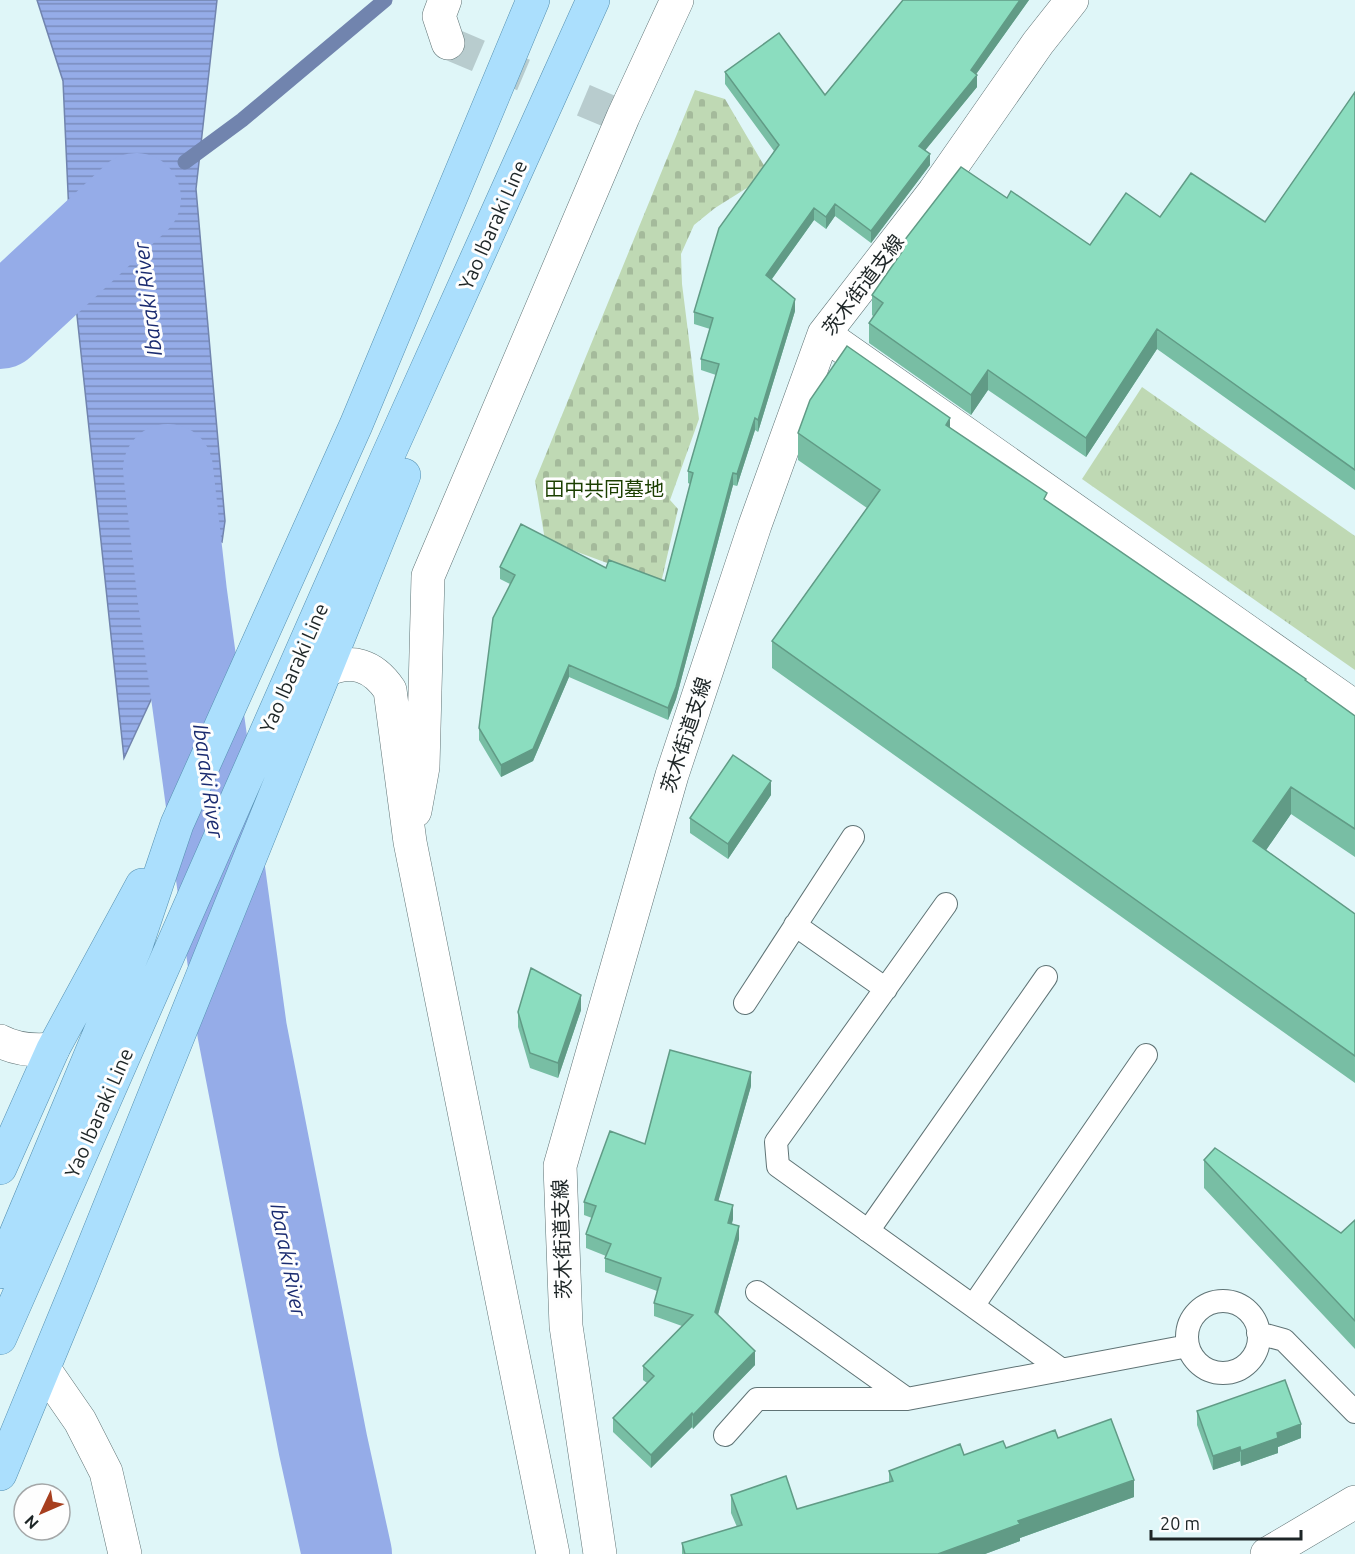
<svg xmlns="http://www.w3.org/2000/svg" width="1355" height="1554" font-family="Ubuntu,'Noto Sans JP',sans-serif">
	<defs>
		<pattern id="cemetery-stones" width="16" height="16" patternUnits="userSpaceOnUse" patternTransform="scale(1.5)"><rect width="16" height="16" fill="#bfd9b4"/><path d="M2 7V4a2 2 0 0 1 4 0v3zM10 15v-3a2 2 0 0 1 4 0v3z" fill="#a4ba9b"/></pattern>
		<pattern id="park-tufts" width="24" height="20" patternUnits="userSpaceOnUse" patternTransform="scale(1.5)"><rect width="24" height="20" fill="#bfd9b4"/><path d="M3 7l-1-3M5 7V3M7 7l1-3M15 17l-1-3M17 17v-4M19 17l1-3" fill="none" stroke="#a4ba9b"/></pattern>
		<pattern id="water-rules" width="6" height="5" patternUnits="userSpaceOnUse" patternTransform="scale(1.5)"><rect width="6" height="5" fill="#95ace8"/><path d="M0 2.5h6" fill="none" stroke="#798cbc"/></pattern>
	</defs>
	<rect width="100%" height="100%" fill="#dff6f8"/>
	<path fill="url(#cemetery-stones)" d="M695,90L725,99L769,174L715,208L694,225L681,254L682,284L699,419L670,500L678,509L661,583L545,540L535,481Z"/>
	<path fill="url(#park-tufts)" d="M1142,387L1355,536V670L1082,479Z"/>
	<path fill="url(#water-rules)" stroke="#7184ae" stroke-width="1.5" d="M37,0H217L196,189L225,521L222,542L209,534L164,636L176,646L124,758L71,259L63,81Z"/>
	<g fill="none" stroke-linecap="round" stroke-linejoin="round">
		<path stroke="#7184ae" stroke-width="15" d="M185,162L242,120L385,0"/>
		<path stroke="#95ace8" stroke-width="90" d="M0,324L136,198
			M168,469L182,593L242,1030L323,1445L347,1554"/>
		<path stroke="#b8ccce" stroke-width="33" stroke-dasharray="33 16" stroke-linecap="butt" d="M448,43L623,117"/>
		<defs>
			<path id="lane" d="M946,904L776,1142L778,1166L1062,1370
				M795,925L886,989
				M745,1003L853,837
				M868,1231L1046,977
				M757,1292L907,1399
				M1187 1337a36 36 0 1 1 72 0a36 36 0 1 1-72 0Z
				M973,1306L1146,1055
				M1258,1333L1284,1340L1355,1412
				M725,1435L757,1399H907L1188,1346"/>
			<path id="street" d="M445,0L439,16L448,43
				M824,334L1355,707
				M324,671C352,658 373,665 390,690L410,842L553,1554
				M415,811L423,767L428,576L623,117L677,0
				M0,1041C17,1050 34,1051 53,1049
				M44,1369L80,1421L106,1472L125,1554
				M600,1554L566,1326L560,1166L672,775L755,525L824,334L934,192L1038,43L1072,0"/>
			<path id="secondary" d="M1267,1554L1355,1502"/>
			<path id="primary" d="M0,1168L53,1049L142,885
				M0,1272L136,946L177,824L356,425L533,0
				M0,1338L386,460L593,0
				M0,1474L80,1280L404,475"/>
		</defs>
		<use href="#lane" stroke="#5f7375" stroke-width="24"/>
		<use href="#street" stroke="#5f7375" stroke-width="34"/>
		<use href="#secondary" stroke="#5f7375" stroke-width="34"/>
		<use href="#primary" stroke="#5590b1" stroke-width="34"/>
		<use href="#lane" stroke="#fff" stroke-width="22"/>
		<use href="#street" stroke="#fff" stroke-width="33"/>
		<use href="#secondary" stroke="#fff" stroke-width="33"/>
		<use href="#primary" stroke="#abdffd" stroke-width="33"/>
	</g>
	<path fill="#78bea4" d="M903,0H1029L976,74L977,87L925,150L930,165L871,243L835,216L826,229L814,220L772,279L795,311L758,432L755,430L737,486L733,485L676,699L668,720L569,677L533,761L501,777L479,740V728L510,584L500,579V567L606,568L665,581L690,484L688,483V471L716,375L701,370V359L710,329L694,324V312L774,151L725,84V72L825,95Z
		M1355,92V490L1157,349L1086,457L988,390L971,415L869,343V323L873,316L872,315V295L900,254V246L1007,198L1090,245L1160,217L1265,222Z
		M950,428L1047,501L1355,716V857L1291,814L1266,850L1355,914V1083L772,668V641L867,508L798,460V433Z
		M771,795L728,859L690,833V818Z
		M581,1010L558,1078L530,1068L518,1027V1012Z
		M751,1086L718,1201L733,1219L732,1224L739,1239L718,1315L755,1365L693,1429L692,1427L651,1468L613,1432V1418L647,1383L643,1380V1366L682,1326L654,1316V1303L657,1291L605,1272V1258L606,1256L586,1248V1234L592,1218L584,1215V1202L645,1144Z
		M1204,1160L1341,1233L1355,1220V1349L1204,1188Z
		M1197,1411L1301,1438L1278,1447V1453L1241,1466L1240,1461L1213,1470L1197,1425Z
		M1058,1438L1134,1497L1020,1538V1541L985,1554H682V1543L737,1527L731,1513V1495L797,1509L889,1482V1471L964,1455Z"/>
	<path fill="#619b86" d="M1020,0H1029L972,80L977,75V87L919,158V146Z
		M930,154V165L871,243V231Z
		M835,204V216L826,229V217Z
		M814,208V220L766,287V275Z
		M795,299V311L758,432V420Z
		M1157,329V349L1086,457V438Z
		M988,370V390L971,415V395Z
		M755,418V430L737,486V474Z
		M950,418V446L946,425Z
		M733,473V485L676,699L668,720V708Z
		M569,665V677L533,761L501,777V765Z
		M771,781V795L728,859V844Z
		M1291,787V814L1253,869V841Z
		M581,995V1010L558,1078V1063Z
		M751,1072V1086L715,1213V1200Z
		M733,1205V1219L728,1236V1223Z
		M739,1226V1239L715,1325V1312Z
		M755,1351V1365L693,1429V1415Z
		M692,1413V1427L651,1468V1455Z
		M1301,1424V1438L1278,1447V1453L1241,1466V1451L1277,1433Z
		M1240,1447V1461L1213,1470V1456Z
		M1134,1480V1497L1020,1538V1541L985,1554H938L1018,1521Z"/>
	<path fill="#8bddbf" stroke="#619b86" stroke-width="1.5" d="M903,0H1020L971,70L977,75L919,146L930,154L871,231L835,204L826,217L814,208L766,275L795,299L758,420L755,418L737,474L733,473L676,687L668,708L569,665L533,749L501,765L479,728L493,618L515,575L500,567L521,524L606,568L609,560L665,581L693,473L688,471L719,364L701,359L713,318L694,312L719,228L779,145L725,72L779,33L825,95Z
		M1355,92V470L1157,329L1086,438L988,370L971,395L869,323L883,303L872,295L904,249L900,246L961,167L1007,198L1011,191L1090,245L1126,193L1160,217L1191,173L1265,222Z
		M847,346L950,418L946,425L1047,493L1044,499L1306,679L1305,680L1355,716V829L1291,787L1253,841L1355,914V1056L772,641L880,490L798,433L810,400Z
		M733,755L771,781L728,844L690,818Z
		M531,968L581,995L558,1063L530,1053L518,1012Z
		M670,1050L751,1072L715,1200L733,1205L728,1223L739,1226L715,1312L755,1351L693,1415L692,1413L651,1455L613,1418L654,1376L643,1366L693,1315L654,1303L661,1278L605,1258L611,1244L586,1234L596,1206L584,1202L610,1131L645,1144Z
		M1215,1148L1341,1233L1355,1220V1321L1204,1160Z
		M1285,1380L1301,1424L1277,1433L1278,1438L1241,1451L1240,1447L1213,1456L1197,1411Z
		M1111,1419L1134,1480L1018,1521L1020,1524L938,1554H685L682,1543L742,1525L731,1495L786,1476L797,1509L893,1481L889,1471L960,1444L964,1455L1003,1441L1006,1448L1055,1430L1058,1438Z"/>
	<g text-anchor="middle" stroke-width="6" stroke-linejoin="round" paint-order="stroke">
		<g font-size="20" fill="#1d2526" stroke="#fefefe">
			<text transform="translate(493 225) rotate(-66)" y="7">Yao Ibaraki Line</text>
			<text transform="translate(863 285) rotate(-53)" y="7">茨木街道支線</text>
			<text transform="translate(294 668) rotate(-66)" y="7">Yao Ibaraki Line</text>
			<text transform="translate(686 735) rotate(-72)" y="7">茨木街道支線</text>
			<text transform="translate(99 1113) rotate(-66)" y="7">Yao Ibaraki Line</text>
			<text transform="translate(562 1239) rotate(-92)" y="7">茨木街道支線</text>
		</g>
		<g font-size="20" fill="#1b3f01" stroke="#fefefe">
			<text x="604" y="496">田中共同墓地</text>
		</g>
		<g font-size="21" font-style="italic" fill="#1a2b70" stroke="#fefefe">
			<text transform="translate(148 299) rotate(-97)" y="7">Ibaraki River</text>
			<text transform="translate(208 781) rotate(82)" y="7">Ibaraki River</text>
			<text transform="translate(288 1260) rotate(79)" y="7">Ibaraki River</text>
		</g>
	</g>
	<g transform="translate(42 1512) rotate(226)"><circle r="28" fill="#fefefe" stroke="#a4a7a8" stroke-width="1.5"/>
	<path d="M0-4.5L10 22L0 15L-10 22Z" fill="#a73f1f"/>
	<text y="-9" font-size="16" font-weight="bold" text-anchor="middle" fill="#1d2526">N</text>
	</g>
	<path d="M1151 1530v9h150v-9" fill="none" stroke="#1d2526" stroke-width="3"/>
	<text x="1160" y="1530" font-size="18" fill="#1d2526" stroke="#fefefe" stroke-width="4.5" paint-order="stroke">20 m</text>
</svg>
